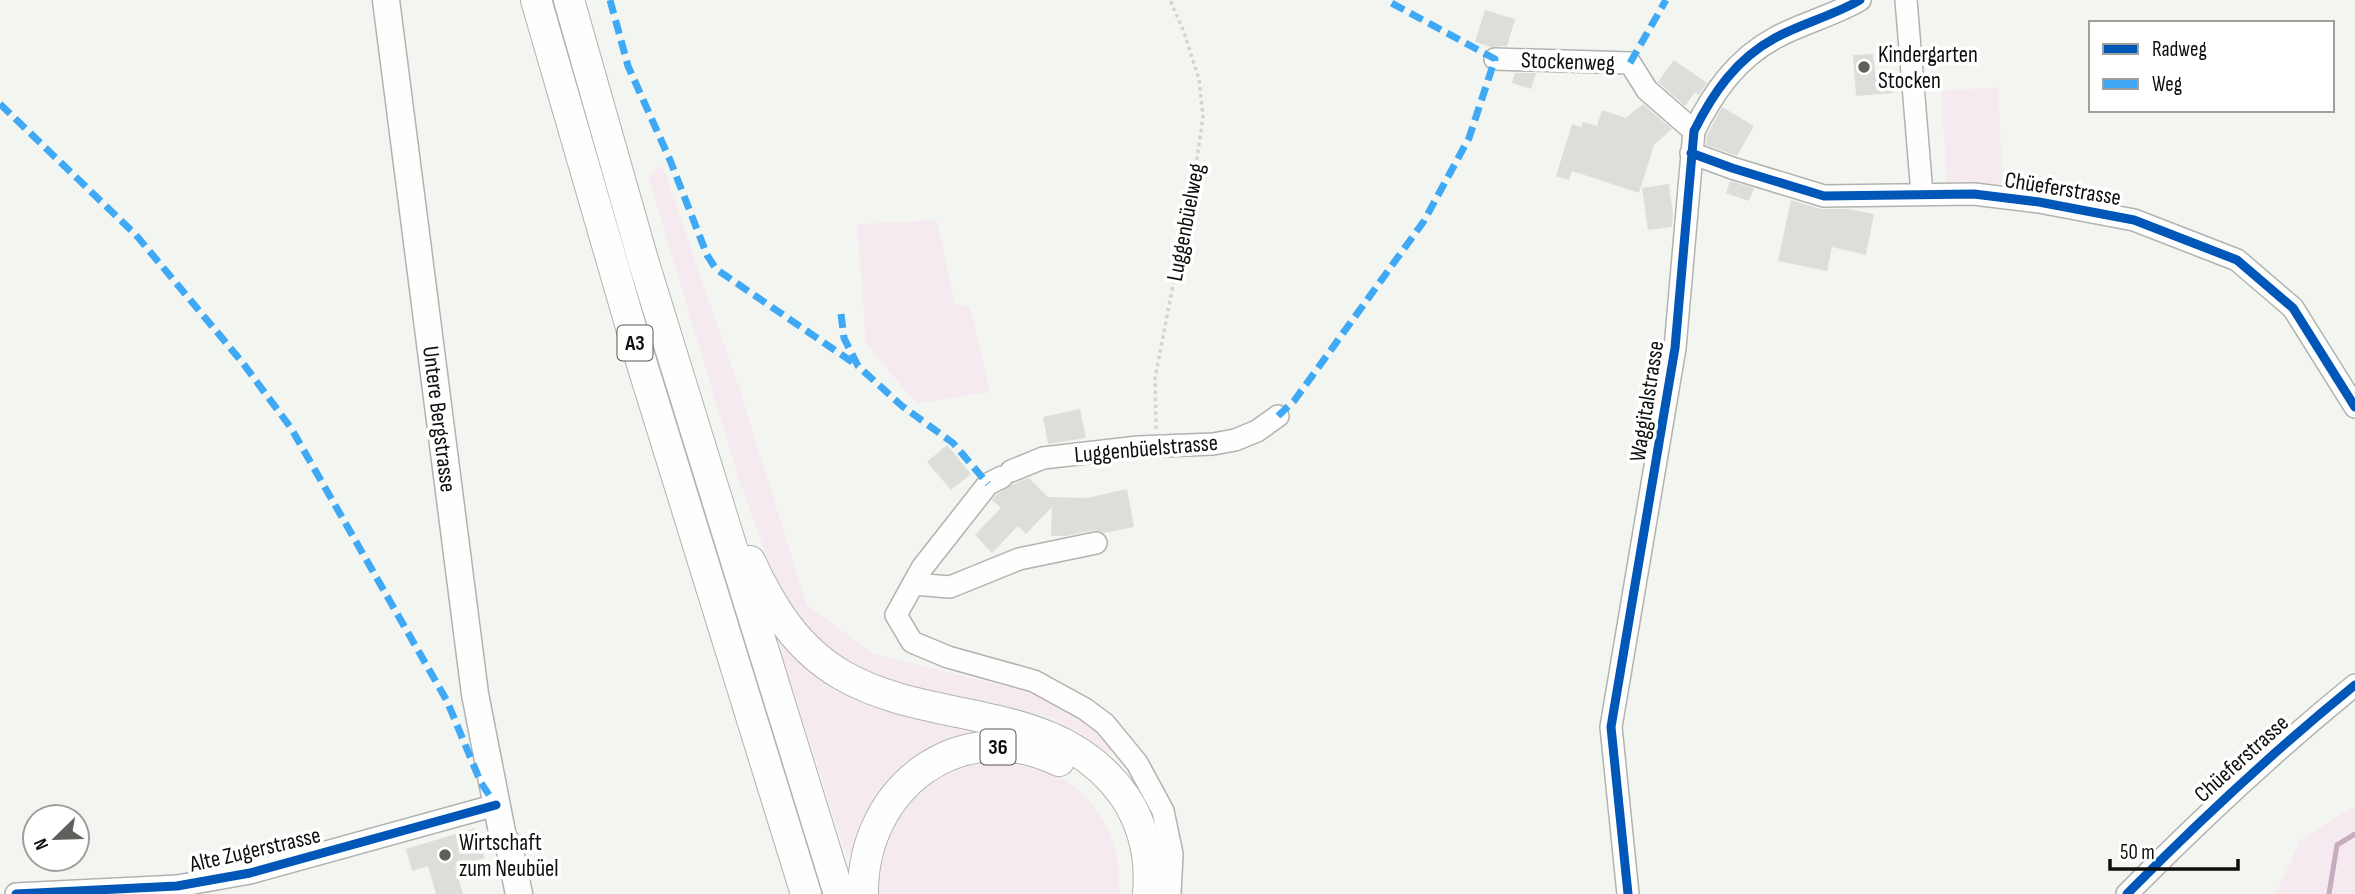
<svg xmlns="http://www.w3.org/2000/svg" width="2355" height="894" font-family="'Sofia Sans Condensed',sans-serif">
	<rect width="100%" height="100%" fill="#f3f6f0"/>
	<path fill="#f6eaf1" d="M1998,87L2003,184L1947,183L1941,91Z
		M662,165L738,384L807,605L874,654L1068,702L1113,750L1103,757L1048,717L872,677L808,633L788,606L767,558L738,477L648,176Z
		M937,220L955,305L970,306L990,392L917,404L866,344L857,224Z
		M773,629L790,645L1012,734L974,740L847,857Z
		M1010,760C1020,763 1032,764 1042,768C1095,788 1123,839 1119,894H877L882,845L915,792L940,776L971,763Z
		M2355,806V894H2275L2301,839Z"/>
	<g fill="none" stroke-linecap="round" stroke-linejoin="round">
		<path stroke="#c6acbe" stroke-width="5" d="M2329,894L2337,845L2355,834"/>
	</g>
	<path fill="#dcdfd9" d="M1485,10L1515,19L1507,46L1491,47L1475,42Z
		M1873,54L1876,80L1893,79L1894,93L1856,96L1853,55Z
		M1674,60L1707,83L1699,95L1695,92L1685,106L1658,82Z
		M1515,73H1536L1531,89L1512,83Z
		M1643,104L1672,129L1654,145L1639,193L1572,171L1569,180L1556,176L1572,124L1581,127L1583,122L1597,126L1602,110L1626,118Z
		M1722,107L1754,126L1737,156L1706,145L1707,135Z
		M1730,181L1754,188L1749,201L1726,193Z
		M1669,184L1673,215L1672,227L1648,230L1642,188Z
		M1791,200L1821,209H1848L1874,214L1866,255L1832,247L1827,271L1778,261Z
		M1080,409L1086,438L1048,444L1043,417Z
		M947,445L971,474L951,490L927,462Z
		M1029,478L1048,497L1087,498L1127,489L1134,527L1104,533L1094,530L1066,536H1051L1052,507L1026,534L1018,526L992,553L975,535L1001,508L992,500L997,494L1013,484Z
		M475,828L485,858L455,867L463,894H436L428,866L412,871L406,849Z"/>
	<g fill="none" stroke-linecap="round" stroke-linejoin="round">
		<defs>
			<path id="minor" d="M1906,0L1922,194
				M1495,59L1630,63L1647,90L1694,131
				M1691,153L1732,168L1824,196L1974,194L2039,202L2134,220L2237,260L2293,308L2355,407
				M1011,471L1043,458L1138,447L1213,444L1235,440L1257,431L1278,416
				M1002,477L988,484L922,568L896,615L912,642L948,657L1034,681L1085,709L1105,724L1137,763L1163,811L1172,854L1170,894
				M913,584L950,587L1019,559L1096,543
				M16,894L177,886L250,873L496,805
				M1628,894L1611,727L1675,348L1694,131C1713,93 1736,59 1775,38C1802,23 1833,16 1860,0
				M2127,894C2200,820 2275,750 2355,685"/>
			<path id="major" d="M386,0L475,694L503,837L509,846L519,894"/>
			<path id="highway" d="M536,0L637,348L806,894
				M569,0L643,260L839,894
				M750,561C771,607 797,649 842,675C933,728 1058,700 1125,797C1144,826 1151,860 1148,894
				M863,894C862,788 959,713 1059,761"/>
		</defs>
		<use href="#minor" stroke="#b1b3ae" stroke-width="24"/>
		<use href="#major" stroke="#b1b3ae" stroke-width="29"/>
		<use href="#highway" stroke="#b1b3ae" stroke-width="32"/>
		<path stroke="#d3d4d1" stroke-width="3.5" stroke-dasharray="3.5 3.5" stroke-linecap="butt" d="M1156,429L1155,378L1195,172L1203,117L1199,79L1184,32L1170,0"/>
		<use href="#minor" stroke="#fdfefd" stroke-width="21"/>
		<use href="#major" stroke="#fdfefd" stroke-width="26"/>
		<use href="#highway" stroke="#fdfefd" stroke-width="30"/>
		<path stroke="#3fa9f5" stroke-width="7" stroke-dasharray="14 7" stroke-linecap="butt" d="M610,0L628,66L670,160L707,255L716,269L858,366
			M1630,63L1666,0
			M0,104L136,235L242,362L291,428L447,701L481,783L496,805
			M841,314L844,338L858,366L902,406L953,443L988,484
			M1278,416L1294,401L1424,221L1469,138L1495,59L1386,0"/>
		<defs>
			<path id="cycleway" d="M1691,153L1732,168L1824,196L1974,194L2039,202L2134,220L2237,260L2293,308L2355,407
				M16,894L177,886L250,873L496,805
				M1628,894L1611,727L1675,348L1694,131C1713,93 1736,59 1775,38C1802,23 1833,16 1860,0
				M2127,894C2200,820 2275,750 2355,685"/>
		</defs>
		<use href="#cycleway" stroke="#fff" stroke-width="13"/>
		<use href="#cycleway" stroke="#0057b8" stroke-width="9"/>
	</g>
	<g fill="#5e605b" stroke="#fff" stroke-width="2.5">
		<circle cx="1864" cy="67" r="7"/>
		<circle cx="445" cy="855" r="7"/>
	</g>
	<g text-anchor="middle" stroke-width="7" stroke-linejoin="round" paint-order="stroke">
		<g fill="#fff" stroke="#565754" stroke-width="2">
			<rect x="617.5" y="325.5" width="35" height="35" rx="5"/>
			<rect x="980.5" y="729.5" width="35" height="35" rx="5"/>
		</g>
		<g font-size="21" font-weight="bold" fill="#0e0f0b">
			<text x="635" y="350">A3</text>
			<text x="998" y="754">36</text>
		</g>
		<g font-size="23" fill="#0e0f0b" stroke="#fff" text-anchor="start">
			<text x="1878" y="62">Kindergarten<tspan x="1878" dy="26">Stocken</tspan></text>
			<text x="459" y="850">Wirtschaft<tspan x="459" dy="26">zum Neubüel</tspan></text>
		</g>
		<g font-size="23" fill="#0e0f0b" stroke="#fff">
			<text transform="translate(1568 61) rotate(2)" y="8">Stockenweg</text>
			<text transform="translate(2063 188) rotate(9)" y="8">Chüeferstrasse</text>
			<text transform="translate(1185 222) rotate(-79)" y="8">Luggenbüelweg</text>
			<text transform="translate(1646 401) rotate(-81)" y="8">Waggitalstrasse</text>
			<text transform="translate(440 419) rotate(83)" y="8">Untere Bergstrasse</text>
			<text transform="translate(1146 448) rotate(-5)" y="8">Luggenbüelstrasse</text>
			<text transform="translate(2241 758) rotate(-42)" y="8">Chüeferstrasse</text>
			<text transform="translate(255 849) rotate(-13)" y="8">Alte Zugerstrasse</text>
		</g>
	</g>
	<rect x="2089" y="21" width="245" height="91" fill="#ffffff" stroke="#9f9f9d" stroke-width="2"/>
	<rect x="2103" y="44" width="35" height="10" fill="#0057b8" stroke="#9f9f9d" stroke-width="2"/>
	<text x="2152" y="56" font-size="21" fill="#0e0f0b">Radweg</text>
	<rect x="2103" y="79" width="35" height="10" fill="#3fa9f5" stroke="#9f9f9d" stroke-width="2"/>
	<text x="2152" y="91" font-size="21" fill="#0e0f0b">Weg</text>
	<g transform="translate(56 838) rotate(247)"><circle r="33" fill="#ffffff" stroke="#9f9f9d" stroke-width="2"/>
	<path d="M0-5L12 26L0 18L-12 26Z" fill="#5e605b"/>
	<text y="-10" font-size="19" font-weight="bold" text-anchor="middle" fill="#0e0f0b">N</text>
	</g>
	<path d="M2110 859v10h128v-10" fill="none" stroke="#0e0f0b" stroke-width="3.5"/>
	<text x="2120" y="859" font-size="21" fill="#0e0f0b" stroke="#ffffff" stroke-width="5" paint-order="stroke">50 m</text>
</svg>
